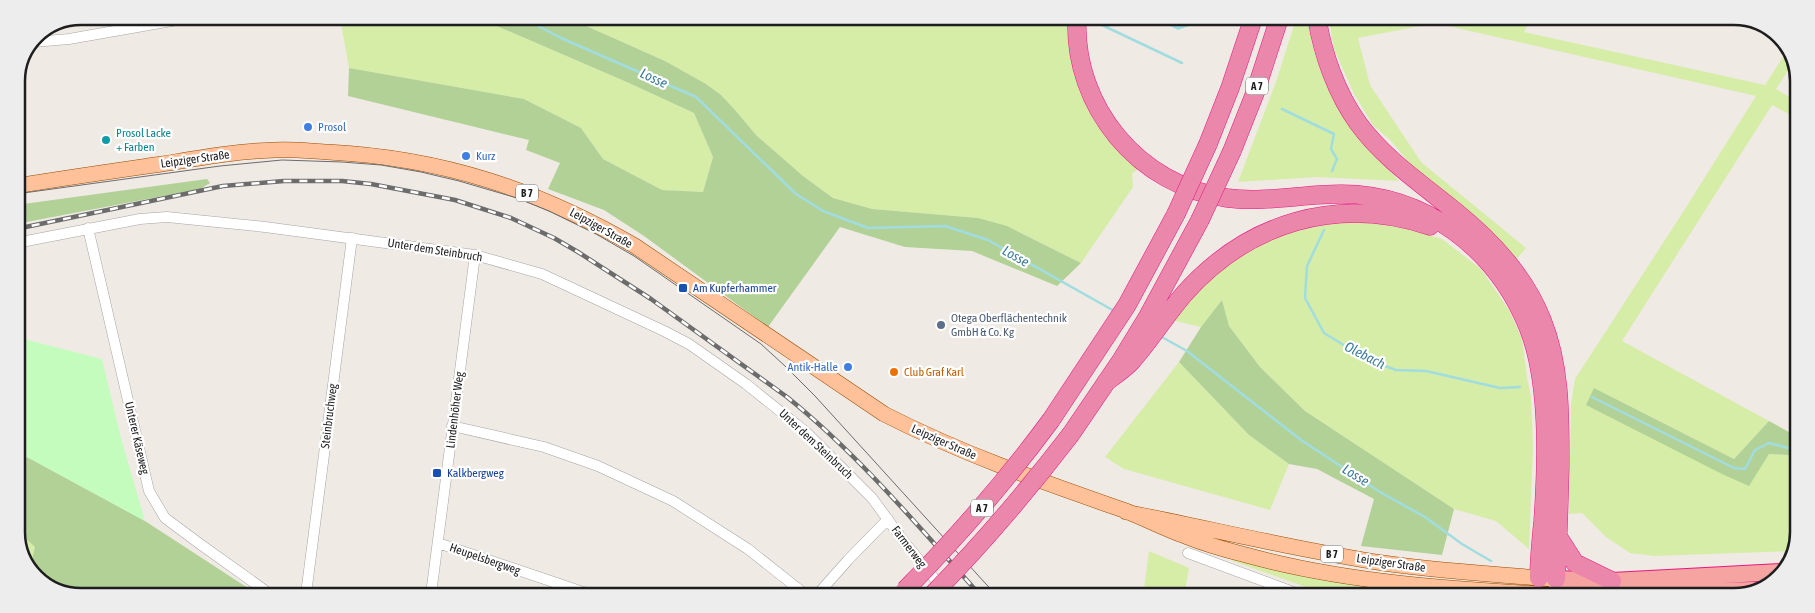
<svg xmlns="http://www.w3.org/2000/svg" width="1815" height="613" font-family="'Asap Condensed',sans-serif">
	<rect width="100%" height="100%" fill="#f0eae4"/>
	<path fill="#d5eda7" d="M340,17H476L629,83L694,113L713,157L703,192L662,190L603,159L581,128L524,99L349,68Z
		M566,17L1073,18L1077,59L1143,167L1132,173L1133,187L1081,263L1020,232L978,218L872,209L833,198L803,176L757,136L735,110L721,95L706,84L665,61Z
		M1296,19H1307L1314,51L1326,83L1377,157L1399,181L1317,177L1238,182L1276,82Z
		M1329,19H1531L1524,32L1765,85L1788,49L1793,63L1776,89L1798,102V119L1772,105L1622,341L1769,421L1734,459L1594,388L1722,474L1769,454L1788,455L1796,460L1795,551L1654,556L1630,553L1606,537L1582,513L1569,514L1571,404L1575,379L1685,209L1756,96L1435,23L1358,38L1370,85L1421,162L1526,248L1515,261L1413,167L1391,141L1373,125L1354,94L1334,49Z
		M1361,219L1410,229L1442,239L1481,269L1509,310L1522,339L1527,378L1531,397L1533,448L1529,549L1496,521L1454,509L1305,411L1260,367L1229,326L1222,300L1201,327L1172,320L1198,289L1234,256L1292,230Z
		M1179,362L1249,435L1289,464L1270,510L1124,469L1105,457Z
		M16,523L42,528L37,577C23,567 16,539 16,523Z
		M1149,551L1189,568L1184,596H1143Z
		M1230,558L1374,588L1427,596H1377L1358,591L1355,596L1328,595L1233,561Z"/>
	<path fill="#b2d196" d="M476,17H566L665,61L706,84L721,95L735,110L757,136L803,176L833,198L872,209L978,218L1007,226L1081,263L1057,286L972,251L905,247L840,227L768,327L644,236L604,210L548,189L560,163L526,150L529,140L348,96L349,68L524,99L581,128L603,159L662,190L703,192L713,157L694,113L629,83Z
		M207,179L210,183L200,189L16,224V205Z
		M1222,300L1229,326L1260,367L1305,411L1454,509L1442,555L1361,546L1374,499L1317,469L1289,464L1249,435L1179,362L1201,327Z
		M1594,388L1734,459L1769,421L1796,436V460L1788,455L1769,454L1749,486L1722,474L1586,405Z
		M27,457L145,521L257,594L61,593L33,574L32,560L35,547L23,536L21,529L16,527V472L17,467Z"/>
	<path fill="#c4fcbe" d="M16,337L102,359L121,438L145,521L16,451Z"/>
	<path fill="#a1dde0" d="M1155,18H1192L1189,26L1178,30Z"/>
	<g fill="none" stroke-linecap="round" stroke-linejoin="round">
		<path stroke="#a1dde0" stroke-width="2.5" d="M521,17L561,38L696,97L796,194L823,211L868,228L945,226L988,240L1116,312
			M1102,25L1182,63
			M1282,109L1334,134L1331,149L1337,159L1332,171
			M1324,230L1307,266L1305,298L1324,333L1368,360L1396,370L1426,371L1500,388L1520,387
			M1160,336L1187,351L1301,440L1380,492L1425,517L1462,544L1491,561
			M1592,397L1734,468L1745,469L1755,450L1769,443L1796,450"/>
		<defs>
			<path id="minor" d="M33,42L69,39L200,16
				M88,228L149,491L165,518L200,544L270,594
				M16,243L140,219L167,217L265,227L475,255L542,274L664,331L689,344L746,384L806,432L872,498L905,543L948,595
				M452,426L544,447L598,466L673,501L748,549L806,595
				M438,543L589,594
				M1188,553L1304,596
				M306,594L352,238
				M431,594L475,255
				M817,595L848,560L888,519"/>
			<path id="primary" d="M16,186C65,178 114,171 162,164C199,158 237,151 275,150C292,149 310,151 328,152C442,158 536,189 635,246L884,414C962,454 1043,482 1126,511C1146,519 1165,529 1185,536C1205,544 1226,550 1246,555C1347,583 1453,589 1557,595L1556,579C1498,575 1440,571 1383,563C1297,550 1212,529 1126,512"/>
			<path id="trunk" d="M1556,579L1612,581L1781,572
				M1557,595L1590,596L1753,590"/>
			<path id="motorway" d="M1077,18C1073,107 1139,186 1227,198C1265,203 1303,194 1341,194C1426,194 1497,250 1528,327C1550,381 1547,464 1543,521C1541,540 1539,559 1539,578
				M1317,19C1323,55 1337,94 1358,123C1384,159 1422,184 1456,212C1492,241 1525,277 1542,320C1561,367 1560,416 1560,466C1559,503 1558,541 1556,579
				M1208,144L1230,88L1253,19
				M1232,151L1255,93L1279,19
				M1106,382C1114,376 1123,370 1130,363C1150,341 1165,316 1184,294C1248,222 1338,195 1430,226
				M1051,420L1127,305L1176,214
				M1071,434L1122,359L1147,318L1200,220
				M1559,538L1575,563L1612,581"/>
		</defs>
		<use href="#minor" stroke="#a5a5a5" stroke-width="11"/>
		<use href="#primary" stroke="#984b00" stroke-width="16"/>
		<use href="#trunk" stroke="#e41a83" stroke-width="18"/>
		<use href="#motorway" stroke="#e41a83" stroke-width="19"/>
		<use href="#minor" stroke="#fff" stroke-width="10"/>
		<use href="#primary" stroke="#ffc199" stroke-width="15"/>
		<use href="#trunk" stroke="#f5a4a2" stroke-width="16"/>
		<use href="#motorway" stroke="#eb87ab" stroke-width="18"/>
		<path stroke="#6c6c6c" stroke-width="1" d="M16,194L220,166L282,160L342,162L381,165L421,172L459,181L517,198L549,211L596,234L634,256L761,344L785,366L815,396L996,595"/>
		<defs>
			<path id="rail" d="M16,229L223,186L284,181H342L371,184L455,200L511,218L554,238L578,252L651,299L787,397C859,455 919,527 980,595"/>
		</defs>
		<use href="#rail" stroke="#6c6c6c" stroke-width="4.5"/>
		<use href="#rail" stroke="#fff" stroke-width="2.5" stroke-dasharray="8" stroke-linecap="butt"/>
		<defs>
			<path id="motorway-bridge" d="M1176,214L1208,144
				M1200,220L1232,151
				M905,590C958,536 1006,481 1051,420
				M932,595C982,544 1028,490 1071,434"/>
		</defs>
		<use href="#motorway-bridge" stroke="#e41a83" stroke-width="19" stroke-linecap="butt"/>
		<use href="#motorway-bridge" stroke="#eb87ab" stroke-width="18"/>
	</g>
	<g fill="#3f7fe0" stroke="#fff" stroke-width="2">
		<circle cx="308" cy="127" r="5"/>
		<circle cx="466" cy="156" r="5"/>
		<circle cx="848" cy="367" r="5"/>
	</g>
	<circle fill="#0f9aa8" stroke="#fff" stroke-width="2" cx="106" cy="140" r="5"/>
	<g fill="#1a4fb4" stroke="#fff" stroke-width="2">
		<rect x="678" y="283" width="10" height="10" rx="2.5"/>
		<rect x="432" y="468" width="10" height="10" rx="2.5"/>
	</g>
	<circle fill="#5c6f8a" stroke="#fff" stroke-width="2" cx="941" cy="325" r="5"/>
	<circle fill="#e8710a" stroke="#fff" stroke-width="2" cx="894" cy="372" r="5"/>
	<g text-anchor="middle" stroke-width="4.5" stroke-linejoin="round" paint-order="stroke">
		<g fill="#fff" stroke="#626262" stroke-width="1">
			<rect x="1246" y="77.5" width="22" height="17" rx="4"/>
			<rect x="516" y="184.5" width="22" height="17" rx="4"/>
			<rect x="971" y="499.5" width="22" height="17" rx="4"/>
			<rect x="1321" y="545.5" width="22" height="17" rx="4"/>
		</g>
		<g font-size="11" font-weight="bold" fill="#1e1e1e">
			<text x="1257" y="90">A 7</text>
			<text x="527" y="197">B 7</text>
			<text x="982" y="512">A 7</text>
			<text x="1332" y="558">B 7</text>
		</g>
		<g font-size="12" fill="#366cbe" stroke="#fff" text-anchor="start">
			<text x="318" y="131">Prosol</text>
			<text x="476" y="160">Kurz</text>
			<text x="838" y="371" text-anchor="end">Antik-Halle</text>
		</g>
		<g font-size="12" fill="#0d838f" stroke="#fff" text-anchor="start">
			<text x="116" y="137">Prosol Lacke<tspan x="116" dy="14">+ Farben</tspan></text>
		</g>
		<g font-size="12" fill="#1e1e1e" stroke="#fff">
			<text transform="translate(195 159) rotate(-8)" y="4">Leipziger Straße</text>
			<text transform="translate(601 228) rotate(29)" y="4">Leipziger Straße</text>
			<text transform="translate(435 250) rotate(9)" y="4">Unter dem Steinbruch</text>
			<text transform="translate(455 410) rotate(-83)" y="4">Lindenhöher Weg</text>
			<text transform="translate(329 416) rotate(-83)" y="4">Steinbruchweg</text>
			<text transform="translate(137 438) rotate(77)" y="4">Unterer Käseweg</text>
			<text transform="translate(944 442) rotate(24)" y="4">Leipziger Straße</text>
			<text transform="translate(816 444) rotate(43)" y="4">Unter dem Steinbruch</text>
			<text transform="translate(909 547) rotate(53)" y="4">Farmerweg</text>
			<text transform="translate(485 559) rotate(19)" y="4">Heupelsbergweg</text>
			<text transform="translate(1391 563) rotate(8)" y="4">Leipziger Straße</text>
		</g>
		<g font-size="12" fill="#164399" stroke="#fff" text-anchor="start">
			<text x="693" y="292">Am Kupferhammer</text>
			<text x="447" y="477">Kalkbergweg</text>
		</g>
		<g font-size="12" fill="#4e5e75" stroke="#fff" text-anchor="start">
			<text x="951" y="322">Otega Oberflächentechnik<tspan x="951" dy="14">GmbH &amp; Co. Kg</tspan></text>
		</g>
		<g font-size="12" fill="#c56008" stroke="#fff" text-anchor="start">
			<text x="904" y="376">Club Graf Karl</text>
		</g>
		<g font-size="14" font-style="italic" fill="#3d7c9b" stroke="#fff">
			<text transform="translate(654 78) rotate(25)" y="5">Losse</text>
			<text transform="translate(1016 256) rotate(29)" y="5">Losse</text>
			<text transform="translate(1365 355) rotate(27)" y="5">Olebach</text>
			<text transform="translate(1356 475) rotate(32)" y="5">Losse</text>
		</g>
	</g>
	<path d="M0 0H1815V613H0ZM81 25H1734A56 56 0 0 1 1790 81V532A56 56 0 0 1 1734 588H81A56 56 0 0 1 25 532V81A56 56 0 0 1 81 25Z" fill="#ededed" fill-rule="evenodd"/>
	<path fill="none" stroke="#1e1e1e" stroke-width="2.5" d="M81 25H1734A56 56 0 0 1 1790 81V532A56 56 0 0 1 1734 588H81A56 56 0 0 1 25 532V81A56 56 0 0 1 81 25Z"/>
</svg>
